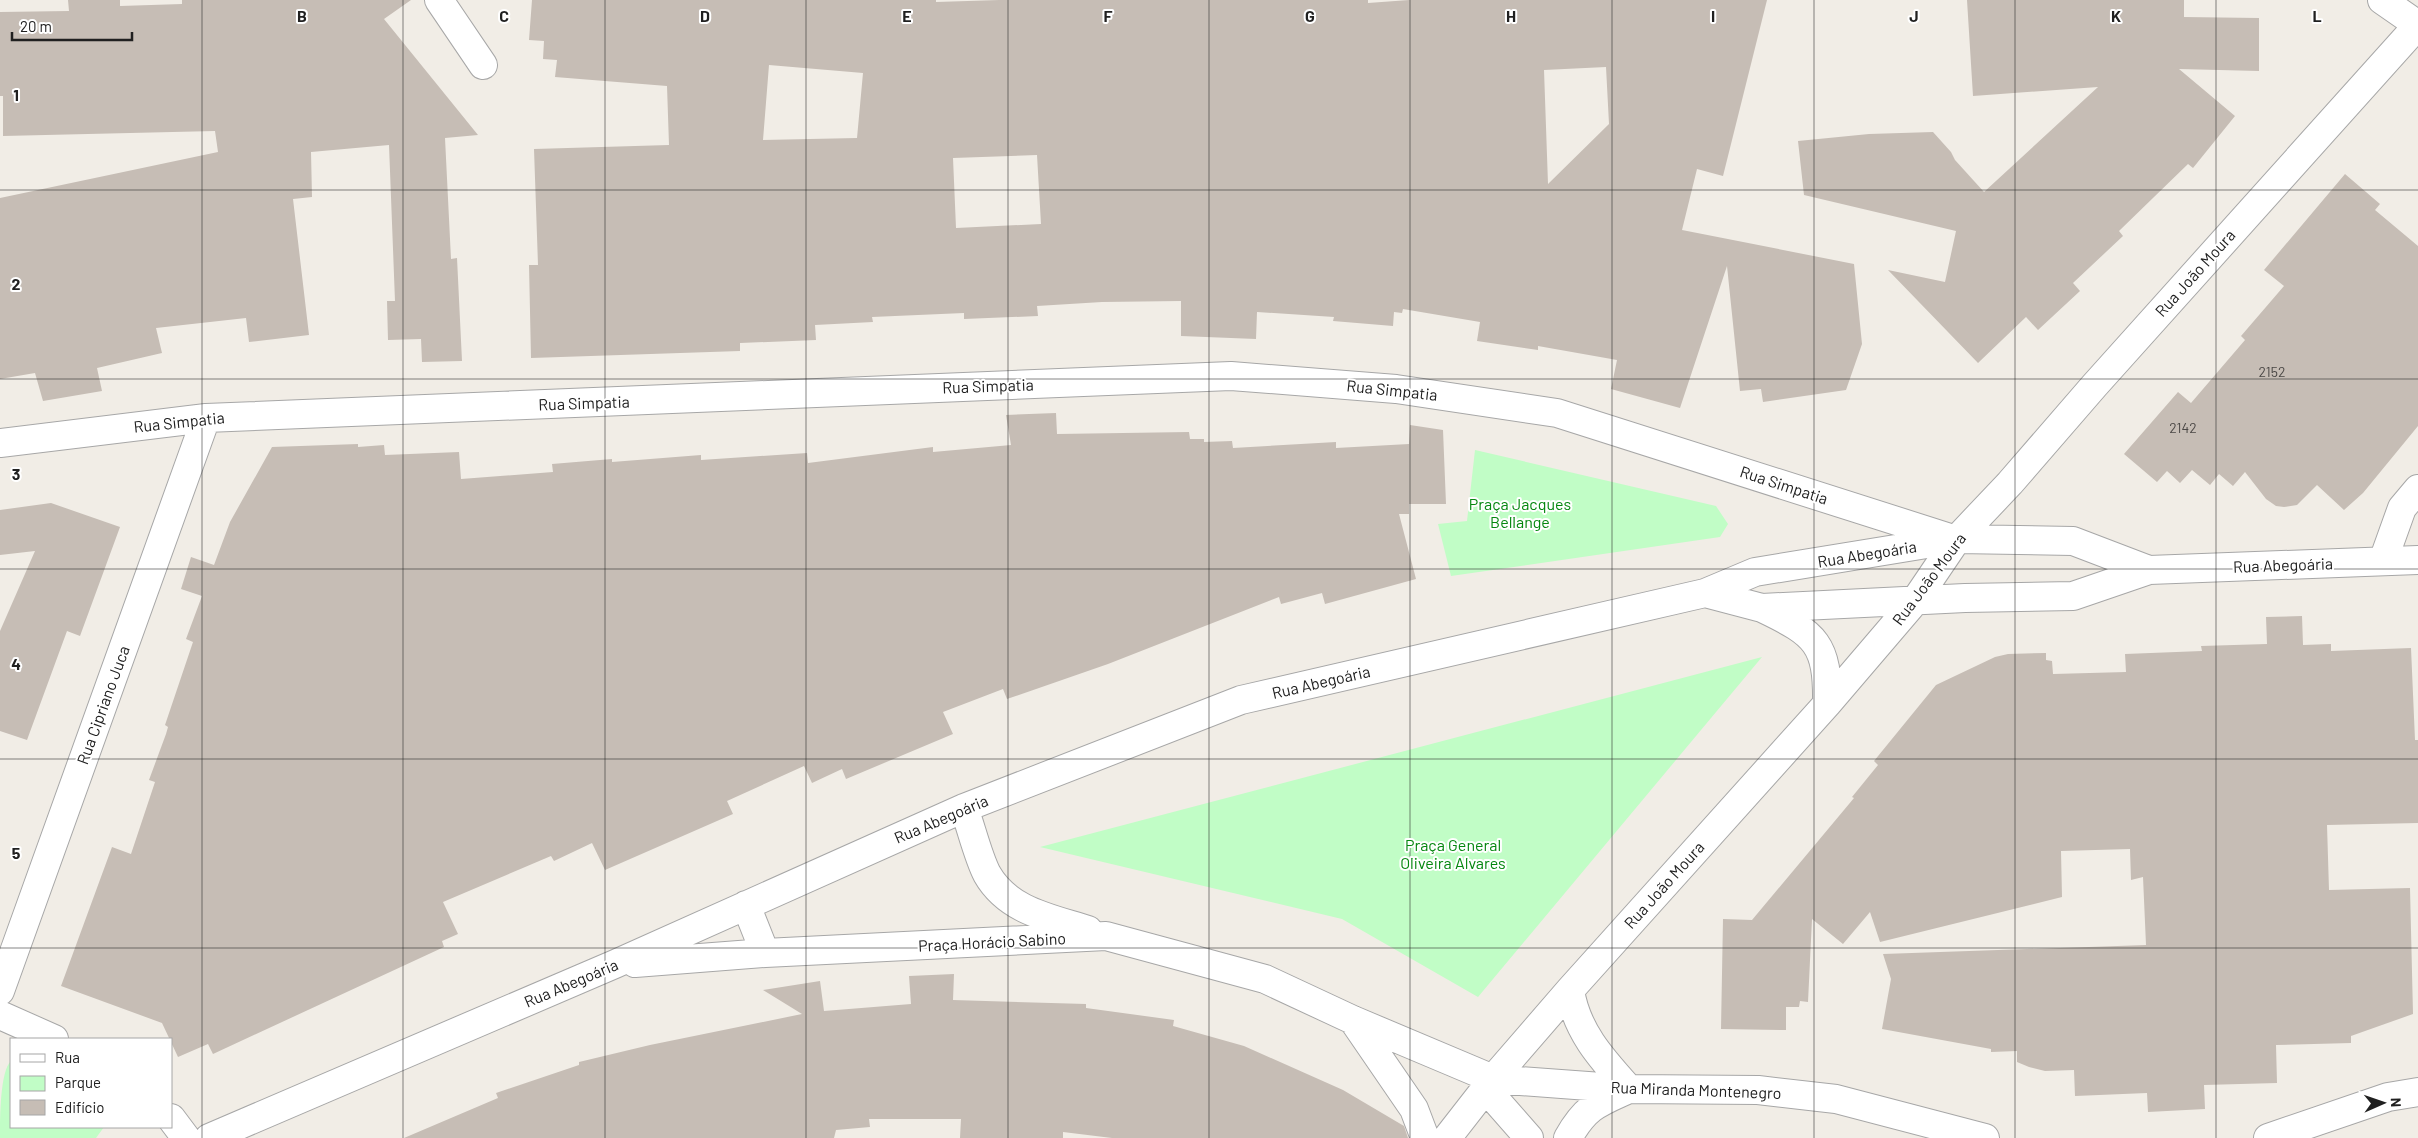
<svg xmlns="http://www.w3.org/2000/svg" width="2418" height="1138" font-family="Barlow,sans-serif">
	<rect width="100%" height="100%" fill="#f1ede6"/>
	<path fill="#c1fdc6" d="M1475,450L1716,506L1728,524L1720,537L1451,576L1438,524L1467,521Z
		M1762,657L1478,997L1342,919L1040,847Z
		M11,1061V1127H104L96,1138H0C0,1118 0,1071 11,1061Z"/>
	<path fill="#c6bdb5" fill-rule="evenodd" d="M68,0H120V6L182,4V0H411L384,19L478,135L445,138L451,259L457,258L462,361L422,362L421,339L388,340L387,301H395L389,145L311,152L312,197L293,199L309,335L249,342L246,318L156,328L162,353L97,368L102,391L43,401L35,373L0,379V198L218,152L215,131L3,136V96H0V12L69,11Z
		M532,0H936V2L999,0H1368V3L1409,0H1767L1723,176L1697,169L1682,230L1854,264L1862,344L1846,390L1763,402L1761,389L1740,391L1727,266L1680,408L1611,389L1617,360L1538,346V350L1477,341L1480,322L1403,309L1402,313L1394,312L1393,326L1333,321L1334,317L1257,312L1256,339L1181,336V301L1102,302L1037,306L1038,316L964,319V313L872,317L873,322L815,325L816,340L740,343V351L531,358L529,265H538L534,149L669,145L667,86L555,77L557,60L543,59L544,41L529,40ZM769,65L863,73L857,138L763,140ZM1606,67L1609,124L1548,184L1544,70ZM1037,155L1041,224L956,228L953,158Z
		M1967,0H2184V17L2259,18V71L2179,69L2235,116L2193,168L2188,164L2119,231L2123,236L2073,283L2080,291L2038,330L2026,317L1978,363L1888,270L1945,282L1956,231L1804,195L1798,141L1869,134L1933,132L1951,152L1955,160L1984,192L2098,87L1973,96Z
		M2345,174L2380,204L2375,210L2418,246V426L2363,493L2344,510L2317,485L2297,505L2284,507L2276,506L2266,499L2245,472L2233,486L2219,474L2210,485L2192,470L2180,483L2167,471L2157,482L2124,454L2178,392L2191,403L2245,340L2241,336L2284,286L2264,270Z
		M1056,413L1057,434L1189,432L1190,439H1204V442L1232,441L1233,448L1336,442V448L1409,444L1410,425L1443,430L1446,504H1409V514H1399L1416,579L1325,604L1322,593L1281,604L1279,597L1108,664L1007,699L1003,689L943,712L953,734L846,779L842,769L812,783L804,766L727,801L733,814L605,870L592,843L554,861L551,856L443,902L458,934L442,941L444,947L213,1054L208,1044L178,1057L162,1023L61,986L112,847L131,854L155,782L149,780L166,734L168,727L165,725L193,642L186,639L202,596L181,589L191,557L214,565L230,522L272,447L358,444V447L384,445L385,455L459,452L461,479L553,472L552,464L612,459V462L701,455V460L807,453L808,463L933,447V452L1011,445L1006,415Z
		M51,503L120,527L80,636L67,631L27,740L0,731V631L35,551L0,555V510Z
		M2302,616L2303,645L2331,644V651L2411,648L2415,740H2418V823L2327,825L2329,890L2410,888L2413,1014L2351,1036V1043L2276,1045L2277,1083L2204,1085L2205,1109L2148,1112L2147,1093L2075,1096L2074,1070L2045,1071L2029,1067L2017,1062V1051L1991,1052V1049L1882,1029L1891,979L1883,954L2146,945L2143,877L2131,880L2130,849L2061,851L2062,897L1880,942L1870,912L1843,944L1812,919L1808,1002L1800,1001L1799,1007H1786V1030L1721,1029L1723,919L1752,920L1854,798L1852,797L1878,765L1874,761L1936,685L1995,657L2008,654L2046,653V660L2052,661L2053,674L2126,672L2125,654L2202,651L2201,646L2267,644L2266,617Z
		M954,974L953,1000L1086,1004V1008L1174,1020L1173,1026L1244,1046L1343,1090L1404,1126L1408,1138H1112L1063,1132V1138H960L961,1119H869L870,1127L836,1130L834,1138H404L498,1098L496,1093L579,1065V1062L650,1045L802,1014L763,990L820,981L824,1011L911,1004L909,976Z"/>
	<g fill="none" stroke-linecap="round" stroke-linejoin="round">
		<defs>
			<path id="minor" d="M439,0L483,65
				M2382,0L2418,25
				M0,443L206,418L1231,376L1396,389L1557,413L1950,538
				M2383,561L2402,508L2418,489
				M1705,593L1762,608L1965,598L2073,596L2149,570L2418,560
				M1764,609C1816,634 1828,644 1827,704
				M964,808C971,827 978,857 987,874C1008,911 1050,918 1088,930
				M746,905L765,953
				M635,963L765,953L1106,936L1265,979L1353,1020L1493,1079L1629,1089L1758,1090L1836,1099L1985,1138
				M0,991L206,418
				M0,1015L54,1039
				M1353,1020L1414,1109L1425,1138
				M1486,1089L1529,1138
				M171,1118L186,1138
				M209,1138L615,964L964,808L1241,700L1705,593L1755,572L1957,539L2073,541L2149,570
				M1447,1138L1493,1079L1570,990L1827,704L1915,601L1957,539L2010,483L2094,386L2418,25
				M1568,1138C1586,1106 1598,1103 1629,1089C1602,1059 1576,1031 1570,990
				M2268,1138L2388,1097L2418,1092"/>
		</defs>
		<use href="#minor" stroke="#a7a7a7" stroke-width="30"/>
		<use href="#minor" stroke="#fff" stroke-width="28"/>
	</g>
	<path fill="none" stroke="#202020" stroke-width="1" stroke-opacity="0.55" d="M202,0V1138M403,0V1138M605,0V1138M806,0V1138M1008,0V1138M1209,0V1138M1410,0V1138M1612,0V1138M1814,0V1138M2015,0V1138M2216,0V1138M0,190H2418M0,379H2418M0,569H2418M0,759H2418M0,948H2418"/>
	<g text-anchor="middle" stroke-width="4" stroke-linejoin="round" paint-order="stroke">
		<g font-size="14" fill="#4a4745">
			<text x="2272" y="377">2152</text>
			<text x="2183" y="433">2142</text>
		</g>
		<g font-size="16" fill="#202020" stroke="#fff">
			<text transform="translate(2195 273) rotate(-48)" y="6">Rua João Moura</text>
			<text transform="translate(988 386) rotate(-2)" y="6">Rua Simpatia</text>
			<text transform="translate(1392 390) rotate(6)" y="6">Rua Simpatia</text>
			<text transform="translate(584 403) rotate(-2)" y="6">Rua Simpatia</text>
			<text transform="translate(179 422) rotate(-6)" y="6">Rua Simpatia</text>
			<text transform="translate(1784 485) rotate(18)" y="6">Rua Simpatia</text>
			<text transform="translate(1867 554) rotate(-9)" y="6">Rua Abegoária</text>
			<text transform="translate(2283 565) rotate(-2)" y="6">Rua Abegoária</text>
			<text transform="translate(1929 579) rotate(-53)" y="6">Rua João Moura</text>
			<text transform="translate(1321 682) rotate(-13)" y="6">Rua Abegoária</text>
			<text transform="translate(103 705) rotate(-70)" y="6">Rua Cipriano Juca</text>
			<text transform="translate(941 819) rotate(-23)" y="6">Rua Abegoária</text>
			<text transform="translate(1664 885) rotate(-48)" y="6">Rua João Moura</text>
			<text transform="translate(992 942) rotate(-3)" y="6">Praça Horácio Sabino</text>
			<text transform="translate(571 983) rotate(-23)" y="6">Rua Abegoária</text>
			<text transform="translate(1696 1090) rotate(2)" y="6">Rua Miranda Montenegro</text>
		</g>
		<g font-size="16" fill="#05870f" stroke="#fff">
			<text x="1520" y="510">Praça Jacques<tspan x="1520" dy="18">Bellange</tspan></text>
			<text x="1453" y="851">Praça General<tspan x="1453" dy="18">Oliveira Alvares</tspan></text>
		</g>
	</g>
	<g font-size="16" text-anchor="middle" font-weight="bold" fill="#202020" stroke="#fff" stroke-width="4" stroke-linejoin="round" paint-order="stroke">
		<text x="302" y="22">B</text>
		<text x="504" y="22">C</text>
		<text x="705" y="22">D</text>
		<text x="907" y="22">E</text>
		<text x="1108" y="22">F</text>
		<text x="1310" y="22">G</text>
		<text x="1511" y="22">H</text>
		<text x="1713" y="22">I</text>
		<text x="1914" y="22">J</text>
		<text x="2116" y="22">K</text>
		<text x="2317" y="22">L</text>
		<text x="16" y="101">1</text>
		<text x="16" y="290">2</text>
		<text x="16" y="480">3</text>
		<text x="16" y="670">4</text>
		<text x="16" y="859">5</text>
	</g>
	<rect x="10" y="1038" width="162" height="90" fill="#ffffff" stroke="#a6a6a6"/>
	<rect x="20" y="1054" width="25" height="8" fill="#ffffff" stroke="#a6a6a6"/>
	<text x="55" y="1063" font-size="15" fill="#202020">Rua</text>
	<rect x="20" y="1076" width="25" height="15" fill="#c1fdc6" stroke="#a6a6a6"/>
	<text x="55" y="1088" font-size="15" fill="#202020">Parque</text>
	<rect x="20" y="1100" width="25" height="15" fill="#c6bdb5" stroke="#a6a6a6"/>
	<text x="55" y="1113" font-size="15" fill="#202020">Edifício</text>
	<g transform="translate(2383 1103) rotate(88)" stroke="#ffffff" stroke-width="4" paint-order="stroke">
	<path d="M0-4L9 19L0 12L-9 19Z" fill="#202020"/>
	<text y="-8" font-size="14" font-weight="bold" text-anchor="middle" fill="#202020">N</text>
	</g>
	<path d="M12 32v8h120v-8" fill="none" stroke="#202020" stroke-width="2.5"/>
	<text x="20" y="32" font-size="15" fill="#202020" stroke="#ffffff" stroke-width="4" paint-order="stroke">20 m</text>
</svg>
